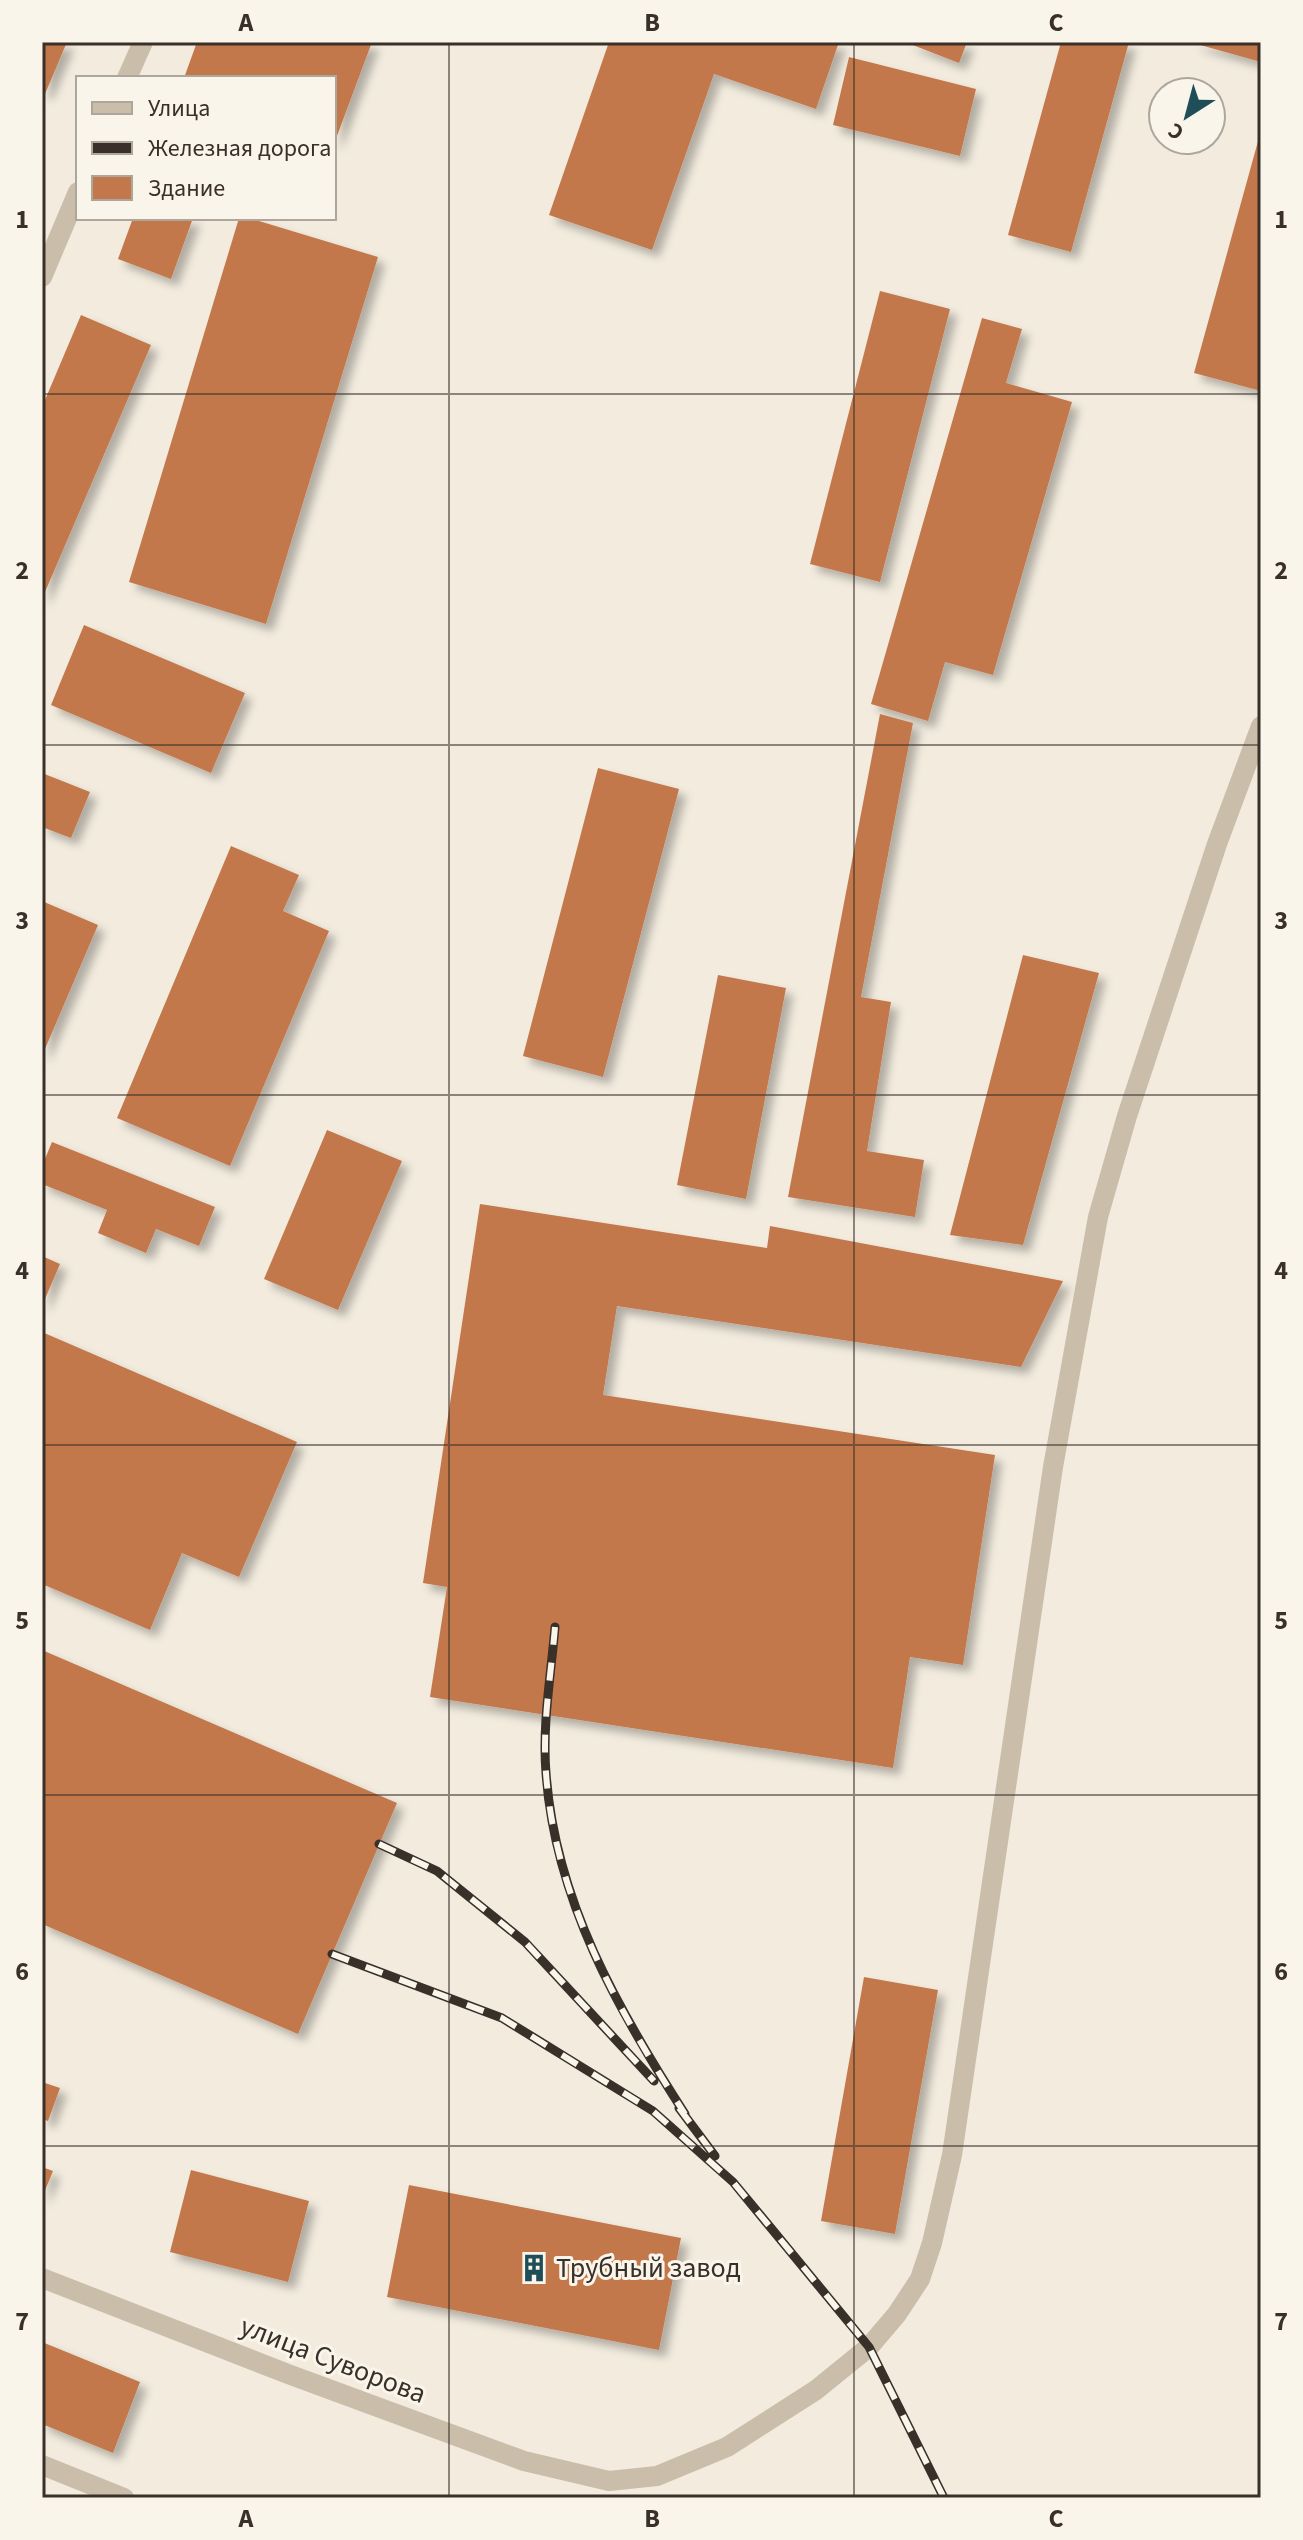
<svg xmlns="http://www.w3.org/2000/svg" width="1303" height="2540" viewBox="0 0 1303 2540" font-family="'Source Sans 3',sans-serif">
  <style>
    .building { fill: #c3784b; filter: url(#shadow) }
    .lines { fill: none; stroke-linecap: round; stroke-linejoin: round }
    .minor { stroke: #cabdaa; stroke-width: 20 }
    .rail-casing { stroke: #383029; stroke-width: 9 }
    .rail { stroke: #faf5ea; stroke-width: 6; stroke-dasharray: 18; stroke-linecap: butt }
    .grid { fill: none; stroke: #383029; stroke-width: 2; stroke-opacity: 0.55 }
    .labels { text-anchor: middle; dominant-baseline: central; stroke-width: 6; stroke-linejoin: round; paint-order: stroke }
    .poi-label { font-size: 28px; fill: #383029; stroke: #faf5ea; text-anchor: start }
    .street-label { font-size: 28px; fill: #383029; stroke: #faf5ea }
    .neatline { fill: none; stroke: #383029; stroke-width: 3 }
    .grid-label { font-size: 26px; text-anchor: middle; font-weight: bold; fill: #383029 }
  </style>
  <defs>
    <filter id="shadow"><feDropShadow dx="7" dy="7" stdDeviation="4" flood-color="#0004"/></filter>
  </defs>
  <rect width="100%" height="100%" fill="#f2ebde"/>
  <!-- building -->
  <path class="building" d="M42 42H67L45 94 42 92Z
    M197 42H372L334 144V78H184Z
    M609 42H839L816 109 714 74 652 250 549 215Z
    M905 42H967L959 63Z
    M1061 42H1129L1071 252 1008 235Z
    M1193 42H1261V62L1193 43Z
    M849 57 976 89 960 156 833 125Z
    M1260 134H1261V391L1194 373Z
    M133 218H193L171 279 118 259Z
    M239 218H249L378 257 266 624 129 582Z
    M880 291 950 309 880 582 810 564Z
    M81 315 151 345 42 599V407Z
    M982 318 1022 329 1006 383 1072 402 993 675 945 662 928 721 871 704Z
    M84 625 245 693 211 773 51 705Z
    M880 714 913 723 861 997 891 1002 867 1151 924 1160 915 1217 788 1197Z
    M598 768 679 789 603 1077 523 1056Z
    M42 773 90 792 71 838 42 827Z
    M231 846 299 875 283 911 329 931 230 1166 117 1118Z
    M42 901 98 925 42 1056Z
    M1023 955 1099 973 1023 1245 950 1235Z
    M718 975 786 988 746 1199 677 1185Z
    M327 1130 402 1161 338 1310 264 1279Z
    M52 1142 215 1207 199 1246 156 1229 146 1253 98 1233 107 1210 42 1184V1166Z
    M480 1204 767 1248 770 1226 1063 1281 1021 1367 617 1306 603 1395 995 1455 963 1665 910 1657 893 1768 430 1697 447 1587 423 1583Z
    M42 1256 60 1264 42 1306Z
    M42 1332 297 1442 239 1577 182 1553 150 1630 42 1584Z
    M42 1650 397 1803 298 2034 42 1924Z
    M864 1977 938 1990 895 2234 821 2221Z
    M42 2082 60 2088 48 2121 42 2119Z
    M42 2167 53 2171 42 2198Z
    M191 2170 309 2201 288 2282 170 2252Z
    M409 2185 681 2238 659 2350 387 2297Z
    M42 2342 140 2382 113 2453 42 2424Z"/>
  <g class="lines">
    <!-- minor -->
    <path class="minor" d="M127 78 143 42
      M42 277 78 192
      M42 2278 288 2374 524 2461 609 2481 657 2476 727 2447 816 2390 869 2347 897 2314 920 2279 932 2243 952 2155 1053 1467 1098 1217 1127 1116 1217 844 1261 726
      M42 2465 124 2498"/>
    <defs>
      <path id="rail" d="M555 1627C551 1675 542 1725 546 1773 555 1900 618 2010 685 2114
        M379 1844 437 1871 525 1942 654 2081
        M332 1954 502 2018 653 2111 733 2182 869 2347 944 2498
        M679 2108 715 2156"/>
    </defs>
    <!-- rail casing -->
    <use href="#rail" class="rail-casing"/>
    <!-- rail -->
    <use href="#rail" class="rail"/>
  </g>
  <!-- grid -->
  <path class="grid" d="M449 42V2498M854 42V2498M42 394H1261M42 745H1261M42 1095H1261M42 1445H1261M42 1795H1261M42 2146H1261"/>
  <!-- icons -->
  <defs>
    <symbol id="building-bare" viewBox="-9 -9 18 18"><path d="M-4-6H4V6H1V3H-1V6H-4ZM-2.5-4.3h1.7v1.8h-1.7ZM.8-4.3h1.7v1.8H.8ZM-2.5-1h1.7V.8h-1.7ZM.8-1h1.7V.8H.8Z" fill="#1f4d58" stroke="#faf5ea" stroke-width="2.5" paint-order="stroke"/></symbol>
  </defs>
  <g fill-rule="evenodd">
    <use href="#building-bare" x="514" y="2248" width="40" height="40"/>
  </g>
  <g class="labels">
    <!-- poi labels -->
    <g class="poi-label">
      <text x="556" y="2268">Трубный завод</text>
    </g>
    <!-- street labels -->
    <g class="street-label">
      <text transform="translate(333 2360) rotate(21)">улица Суворова</text>
    </g>
  </g>
  <!-- border -->
  <rect width="1303" height="2540" fill="none" stroke="#faf5ea" stroke-width="88"/>
  <!-- legend -->
  <rect x="76" y="76" width="260" height="144" fill="#faf5ea" stroke="#aca69d" stroke-width="2"/>
  <rect x="92" y="102" width="40" height="12" fill="#cabdaa" stroke="#aca69d" stroke-width="2"/>
  <text x="148" y="116" font-size="24" fill="#383029">Улица</text>
  <rect x="92" y="142" width="40" height="12" fill="#383029" stroke="#aca69d" stroke-width="2"/>
  <text x="148" y="156" font-size="24" fill="#383029">Железная дорога</text>
  <rect x="92" y="176" width="40" height="24" fill="#c3784b" stroke="#aca69d" stroke-width="2"/>
  <text x="148" y="196" font-size="24" fill="#383029">Здание</text>
  <!-- north arrow -->
  <g transform="translate(1187 116) rotate(216)"><circle r="38" fill="#faf5ea" stroke="#aca69d" stroke-width="2"/>
  <path d="M0-6L14 30L0 20L-14 30Z" fill="#1f4d58"/>
  <text y="-12" font-size="22" font-weight="bold" text-anchor="middle" fill="#383029">С</text>
  </g>
  <rect x="44" y="44" width="1215" height="2452" class="neatline"/>
  <g class="grid-label">
    <text x="246" y="31">A</text>
    <text x="652" y="31">B</text>
    <text x="1056" y="31">C</text>
    <text x="22" y="228">1</text>
    <text x="1281" y="228">1</text>
    <text x="22" y="579">2</text>
    <text x="1281" y="579">2</text>
    <text x="22" y="929">3</text>
    <text x="1281" y="929">3</text>
    <text x="22" y="1279">4</text>
    <text x="1281" y="1279">4</text>
    <text x="22" y="1629">5</text>
    <text x="1281" y="1629">5</text>
    <text x="22" y="1980">6</text>
    <text x="1281" y="1980">6</text>
    <text x="22" y="2330">7</text>
    <text x="1281" y="2330">7</text>
    <text x="246" y="2527">A</text>
    <text x="652" y="2527">B</text>
    <text x="1056" y="2527">C</text>
  </g>
</svg>
